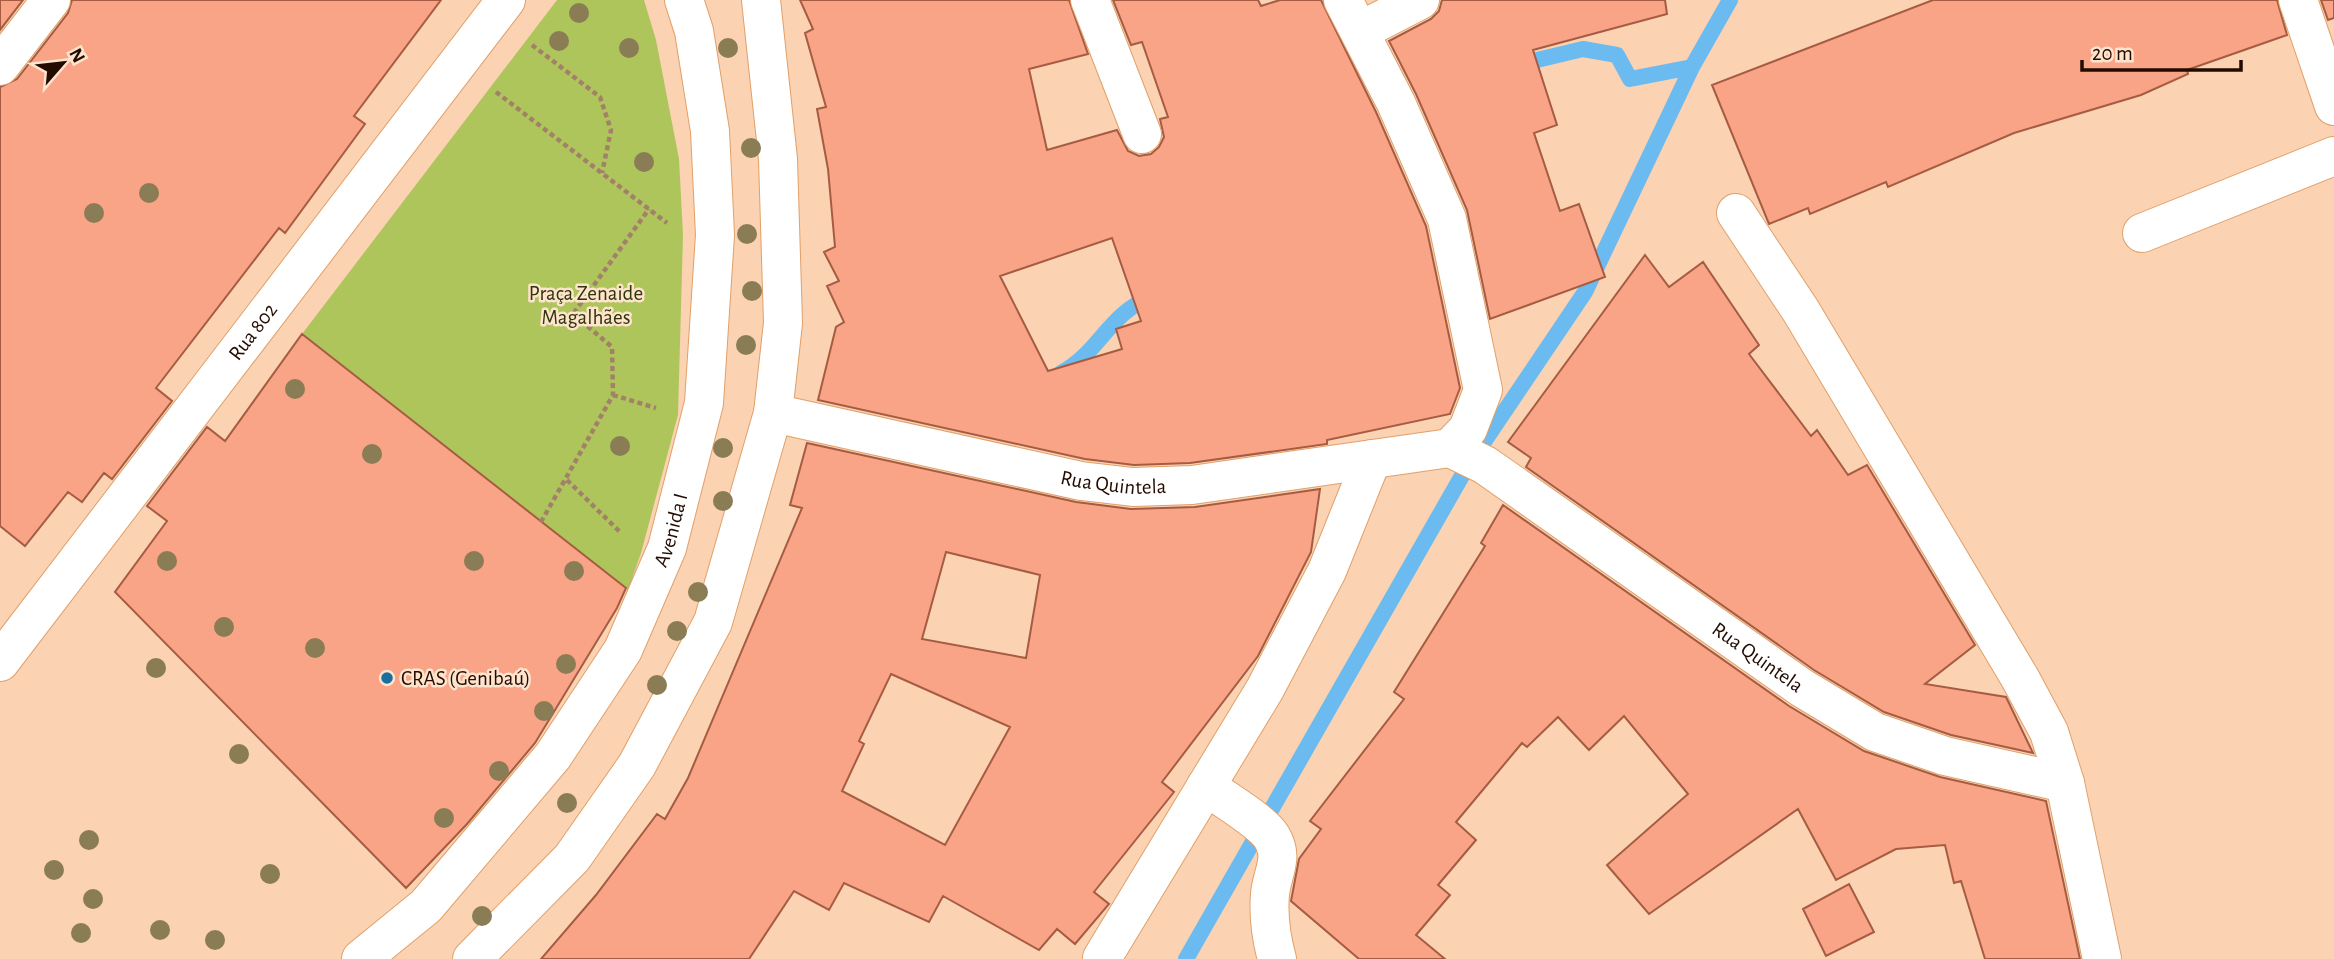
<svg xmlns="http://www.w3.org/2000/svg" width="2334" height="959" viewBox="0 0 2334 959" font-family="'Alegreya Sans',sans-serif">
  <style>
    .green { fill: #aec55c }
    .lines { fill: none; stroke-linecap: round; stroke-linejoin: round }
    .stream { stroke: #6bbbf1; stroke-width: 16 }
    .building { fill: #f9a486; stroke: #a65c42; stroke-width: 2; fill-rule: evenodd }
    .street-casing { stroke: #e1a069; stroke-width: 40 }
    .secondary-casing { stroke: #e1a069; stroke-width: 40 }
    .path { stroke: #a38169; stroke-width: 4.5; stroke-dasharray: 5 3.5; stroke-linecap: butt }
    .street { stroke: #fff; stroke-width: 38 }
    .secondary { stroke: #fff; stroke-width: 38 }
    .tree { fill: #8a7c54 }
    .poi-dot { fill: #1a6f9f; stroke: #fee3cd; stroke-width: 2.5 }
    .labels { text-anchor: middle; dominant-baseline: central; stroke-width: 5; stroke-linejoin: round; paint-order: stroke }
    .park-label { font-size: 21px; fill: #2d3608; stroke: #fee3cd }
    .street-label { font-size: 21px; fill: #230b00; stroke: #fee3cd }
    .poi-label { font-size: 21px; fill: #230b00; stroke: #fee3cd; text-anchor: start }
  </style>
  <rect width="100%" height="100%" fill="#fbd2b2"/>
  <!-- green -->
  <path class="green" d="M557 0H644L656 40 679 159 683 235 678 415 641 553 628 590 302 334Z"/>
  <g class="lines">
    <!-- stream -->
    <path class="stream" d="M1517 68 1537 60 1583 49 1617 55 1630 79 1692 67
      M1061 373C1100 352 1107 315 1152 296
      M1186 959 1467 467 1585 292 1692 67 1730 0"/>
  </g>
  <!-- building -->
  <path class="building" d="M0 0H23L0 30Z
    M72 0H441L354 116 365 124 285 233 279 228 156 388 172 401 112 479 104 473 82 502 68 492 25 546 0 526V87L17 79 68 13Z
    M800 0H1069L1088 54 1029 69 1047 150 1117 130 1128 151 1139 156 1151 154 1159 147 1164 137 1160 119 1168 117 1142 42 1131 45 1113 0H1258L1261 6 1280 0H1321L1376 112 1426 226 1460 388 1450 414 1327 440V444L1190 463 1134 465 1085 459 818 400 836 327 844 322 827 286 839 281 824 252 835 247 828 169 817 109 826 107 805 33 813 29ZM1112 238 1141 321 1116 329 1122 349 1048 371 1000 276Z
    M1442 0H1665L1667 14 1533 50 1557 125 1534 133 1560 211 1579 204 1605 277 1490 319 1467 210 1416 94 1389 41 1431 19 1439 11Z
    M1933 0H2277L2287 35 2187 70 2188 74 2141 95 2014 133 1888 187 1886 182 1810 214 1808 208 1769 224 1712 85Z
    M2321 0H2334V18L2328 20Z
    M1645 255 1669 287 1703 262 1759 345 1749 354 1811 436 1817 430 1848 475 1867 465 1975 645 1925 684 2006 697 2033 753 1951 735 1884 712 1814 670 1526 467 1531 458 1508 442Z
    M302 334 626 588 617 608 535 743 467 824 406 888 115 592 167 521 147 506 207 427 225 441Z
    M807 443 1076 502 1131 509 1195 507 1320 489 1311 552 1258 656 1162 782 1174 792 1094 892 1109 904 1075 944 1057 929 1039 950 943 896 929 922 844 883 829 910 794 891 749 959H541L596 895 657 814 665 819 688 778 802 508 790 505ZM946 552 1040 575 1026 658 922 639ZM891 674 1010 727 945 845 842 791 864 744 859 741Z
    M1503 505 1789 706 1864 751 1940 777 2046 801 2080 959H1985L1961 881 1954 883 1945 845 1896 849 1836 880 1798 809 1649 914 1607 865 1688 794 1624 716 1589 750 1558 717 1527 747 1522 743 1456 822 1476 840 1438 885 1450 895 1416 935 1445 959H1359L1291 901 1299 859 1321 829 1310 821 1404 699 1394 692 1485 546 1481 543Z
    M1849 884 1874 932 1826 956 1803 909Z"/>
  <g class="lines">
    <defs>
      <g id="street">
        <path d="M1090 0 1142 134"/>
        <path d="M1343 0 1396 103 1447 219 1483 390 1468 429 1450 448"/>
        <path d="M2298 0 2334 106"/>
        <path d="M1360 31 1420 0"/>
        <path d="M0 66 51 0"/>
        <path d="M1736 213 1801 311 2020 678 2049 732 2065 783 2102 959"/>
        <path d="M2142 233 2334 156"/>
        <path id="s1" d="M773 413 1081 481 1133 487 1192 485 1450 448 1485 465 1802 688 1875 732 1945 756 2065 783"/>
        <path id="s2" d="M0 662 506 0"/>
        <path d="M1206 786C1223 799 1260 820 1271 836 1285 858 1272 872 1270 894 1268 917 1271 937 1277 959"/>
        <path d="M1102 958 1265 689 1327 571 1372 459"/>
      </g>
      <g id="secondary">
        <path id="s3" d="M361 959 426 906 553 756 623 650 667 548 704 403 715 235 710 131 694 31 684 0"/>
        <path d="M472 959 572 858 637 765 713 622 773 413 783 323 778 159 761 0"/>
      </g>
    </defs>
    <!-- street casing -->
    <use href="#street" class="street-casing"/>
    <!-- secondary casing -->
    <use href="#secondary" class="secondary-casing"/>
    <!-- path -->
    <path class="path" d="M532 45 600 97 611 130 602 173
      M496 92 667 223
      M613 395 656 408
      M567 480 621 533
      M541 522 613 395 612 347 573 314 649 209"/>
    <!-- street -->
    <use href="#street" class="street"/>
    <!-- secondary -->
    <use href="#secondary" class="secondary"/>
  </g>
  <!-- trees -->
  <g class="tree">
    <circle cx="579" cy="13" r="10"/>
    <circle cx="559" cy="41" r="10"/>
    <circle cx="629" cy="48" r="10"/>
    <circle cx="728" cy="48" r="10"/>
    <circle cx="751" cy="148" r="10"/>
    <circle cx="644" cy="162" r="10"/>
    <circle cx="149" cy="193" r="10"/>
    <circle cx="94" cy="213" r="10"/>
    <circle cx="747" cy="234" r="10"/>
    <circle cx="752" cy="291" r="10"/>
    <circle cx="746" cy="345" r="10"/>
    <circle cx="295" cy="389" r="10"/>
    <circle cx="620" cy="446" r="10"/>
    <circle cx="723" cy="448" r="10"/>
    <circle cx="372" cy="454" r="10"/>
    <circle cx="723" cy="501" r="10"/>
    <circle cx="167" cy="561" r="10"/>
    <circle cx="474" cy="561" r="10"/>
    <circle cx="574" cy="571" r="10"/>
    <circle cx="698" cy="592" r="10"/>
    <circle cx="224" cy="627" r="10"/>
    <circle cx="677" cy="631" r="10"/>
    <circle cx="315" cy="648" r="10"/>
    <circle cx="566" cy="664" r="10"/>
    <circle cx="156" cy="668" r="10"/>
    <circle cx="657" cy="685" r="10"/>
    <circle cx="544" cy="711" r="10"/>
    <circle cx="239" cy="754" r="10"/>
    <circle cx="499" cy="771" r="10"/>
    <circle cx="567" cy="803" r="10"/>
    <circle cx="444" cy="818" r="10"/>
    <circle cx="89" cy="840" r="10"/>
    <circle cx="54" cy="870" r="10"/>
    <circle cx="270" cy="874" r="10"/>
    <circle cx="93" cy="899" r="10"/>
    <circle cx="482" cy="916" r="10"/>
    <circle cx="160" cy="930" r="10"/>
    <circle cx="81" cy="933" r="10"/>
    <circle cx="215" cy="940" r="10"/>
  </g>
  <!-- markers -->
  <circle class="poi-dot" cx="387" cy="678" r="7"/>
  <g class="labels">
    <!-- park labels -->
    <g class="park-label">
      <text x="586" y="293">Praça Zenaide<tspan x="586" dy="24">Magalhães</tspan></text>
    </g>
    <!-- street labels -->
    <g class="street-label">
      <text stroke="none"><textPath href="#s2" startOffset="416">Rua 802</textPath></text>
      <text stroke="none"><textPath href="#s1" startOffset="348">Rua Quintela</textPath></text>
      <text stroke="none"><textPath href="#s3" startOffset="537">Avenida I</textPath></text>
      <text stroke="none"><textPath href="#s1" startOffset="1060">Rua Quintela</textPath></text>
    </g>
    <!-- poi labels -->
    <g class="poi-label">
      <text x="401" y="678">CRAS (Genibaú)</text>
    </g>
  </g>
  <!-- north arrow -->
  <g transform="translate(63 63) rotate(62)" stroke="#fee3cd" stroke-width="5" paint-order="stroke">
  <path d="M0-5L12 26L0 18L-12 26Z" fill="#230b00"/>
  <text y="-10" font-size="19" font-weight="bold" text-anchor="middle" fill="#230b00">N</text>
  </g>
  <!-- scale -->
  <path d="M2082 60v10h159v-10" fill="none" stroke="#230b00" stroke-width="3.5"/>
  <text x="2092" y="60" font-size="21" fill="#230b00" stroke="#fee3cd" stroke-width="5" paint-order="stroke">20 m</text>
</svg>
